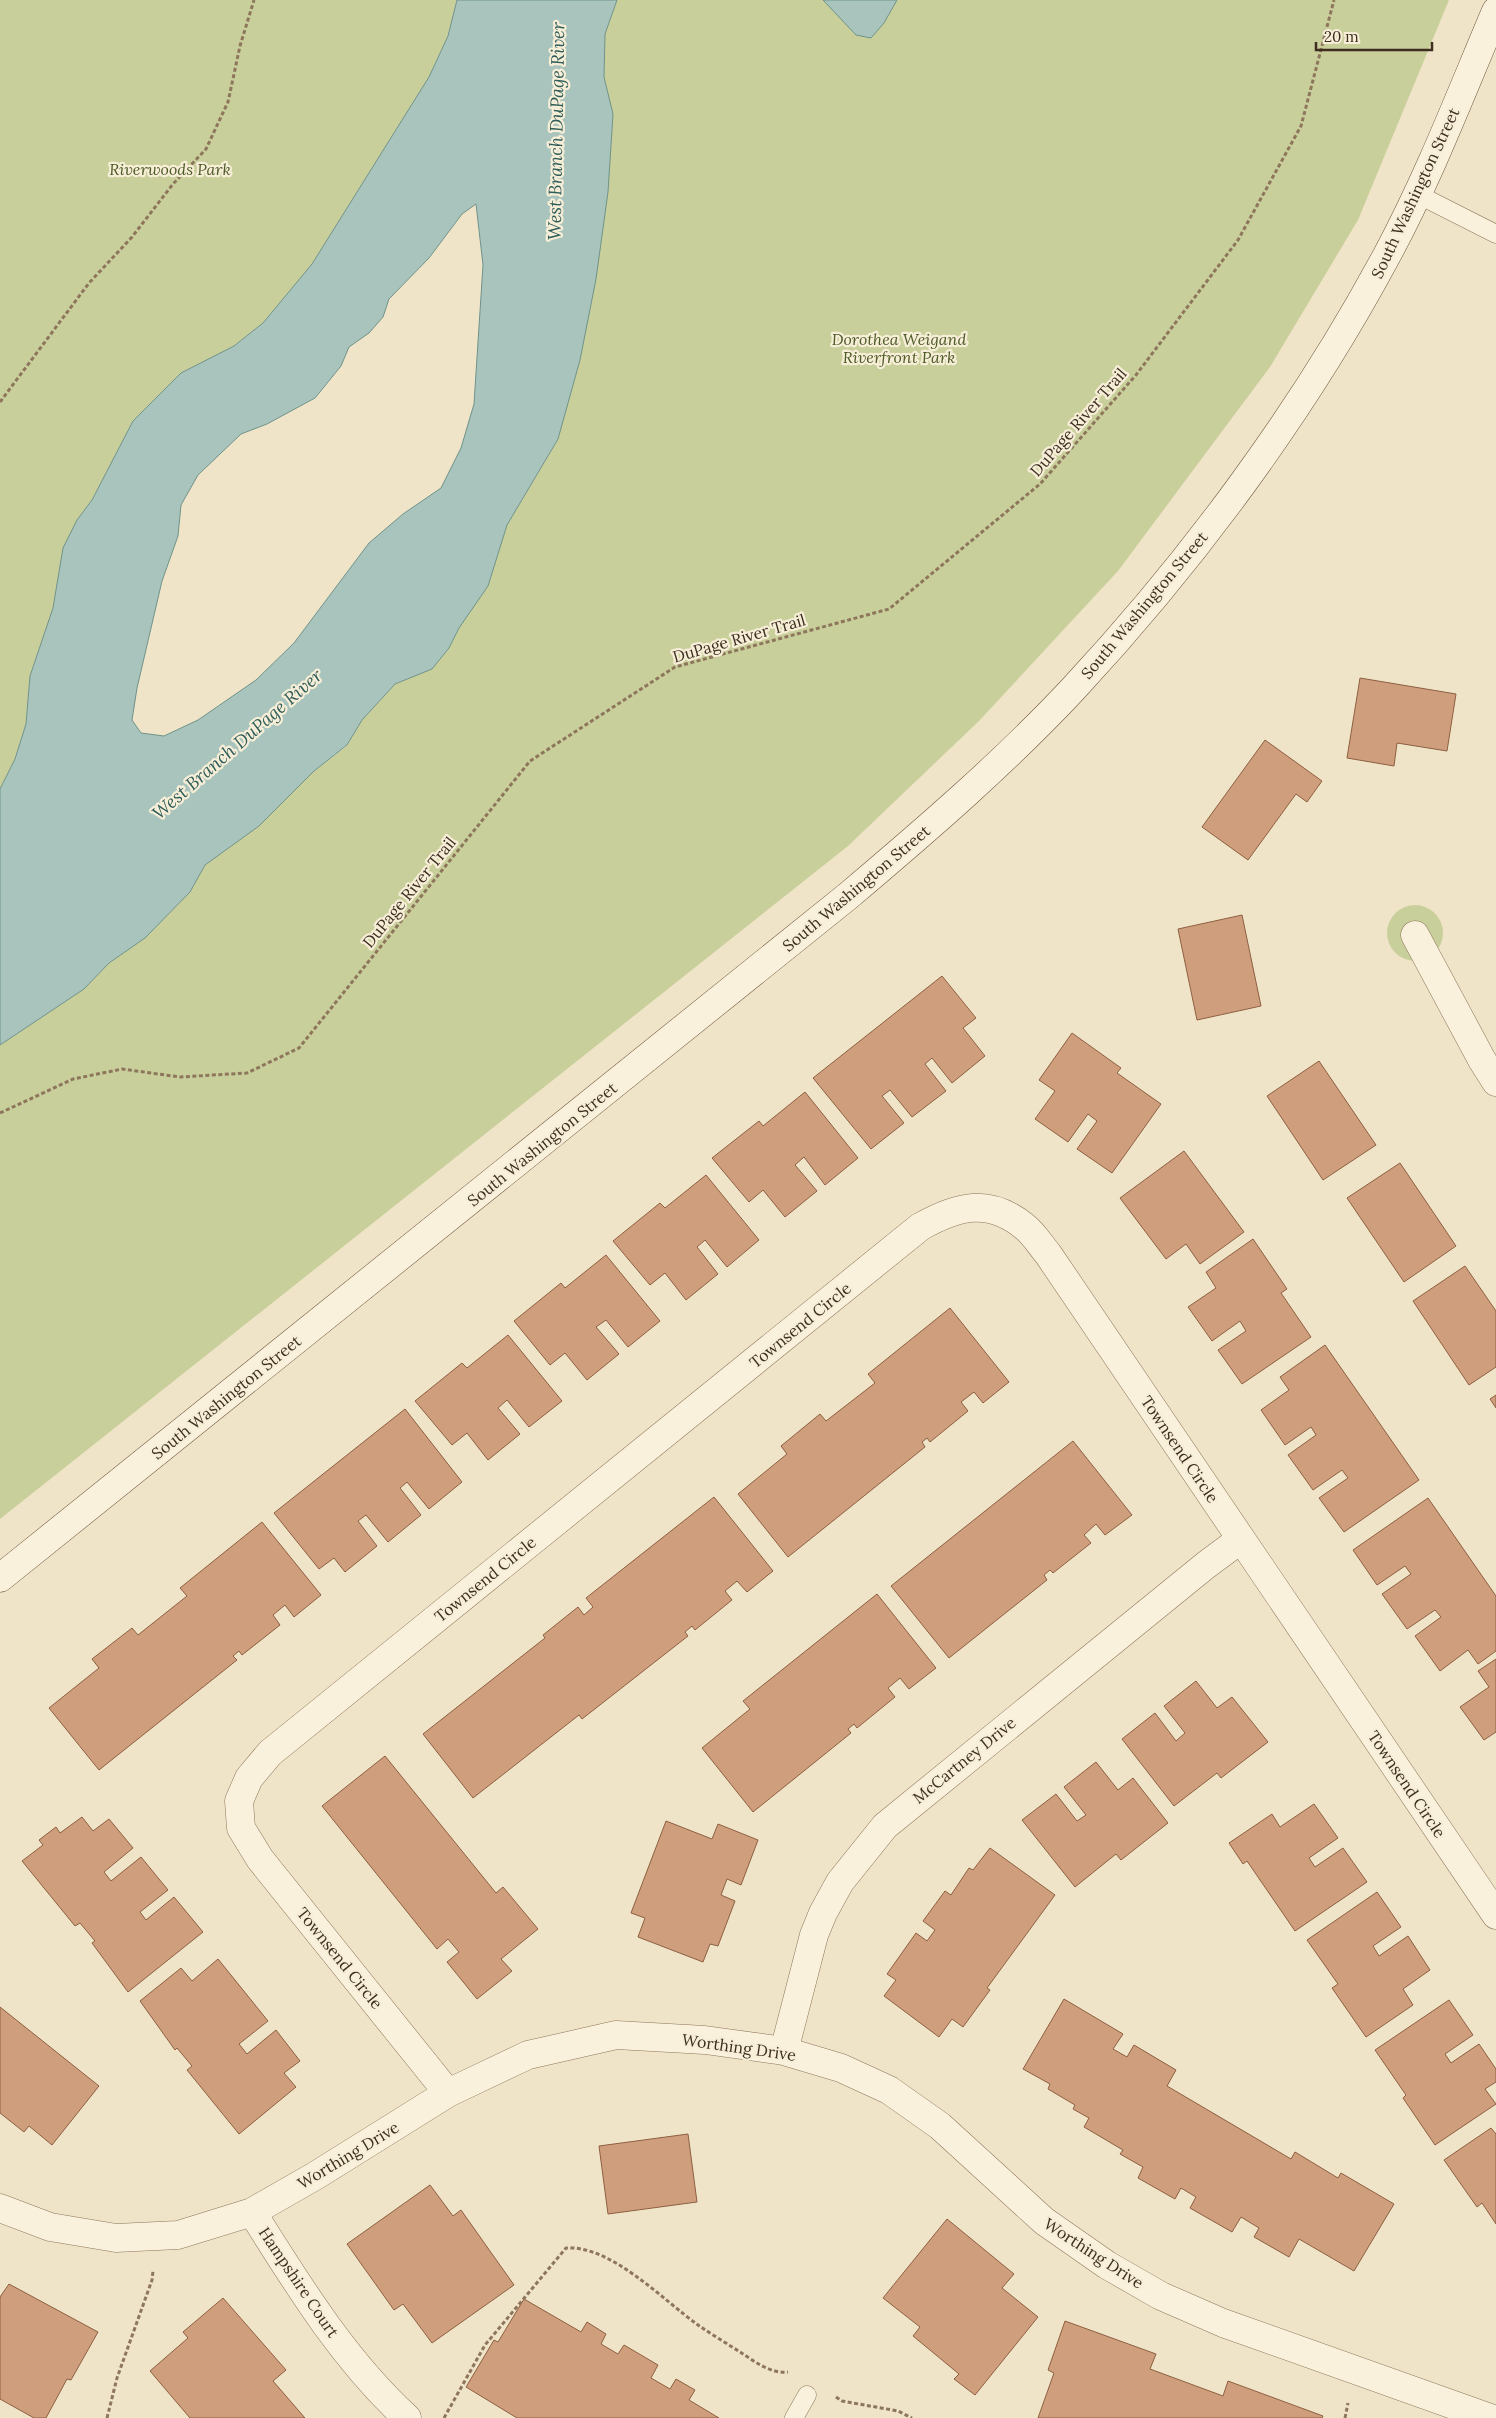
<svg xmlns="http://www.w3.org/2000/svg" width="1496" height="2418" viewBox="0 0 1496 2418" font-family="Lora,serif">
  <style>
    .green { fill: #c9cf9b }
    .water { fill: #a9c4bc; stroke: #6f938a; fill-rule: evenodd }
    .building { fill: #cf9f7d; stroke: #8d5f41 }
    .lines { fill: none; stroke-linecap: round; stroke-linejoin: round }
    .service-casing { stroke: #8d765c; stroke-width: 19 }
    .minor-casing { stroke: #8d765c; stroke-width: 29 }
    .secondary-casing { stroke: #6f573f; stroke-width: 29 }
    .path { stroke: #8d765c; stroke-width: 3; stroke-dasharray: 4 2.5; stroke-linecap: butt }
    .service { stroke: #faf1dc; stroke-width: 18 }
    .minor { stroke: #faf1dc; stroke-width: 28 }
    .secondary { stroke: #faf1dc; stroke-width: 28 }
    .labels { text-anchor: middle; dominant-baseline: central; stroke-width: 4.5; stroke-linejoin: round; paint-order: stroke }
    .park-label { font-size: 16px; font-style: italic; fill: #4d5a26; stroke: #f7eed8 }
    .street-label { font-size: 16px; fill: #3d2e20; stroke: #f7eed8 }
    .water-label { font-size: 18px; font-style: italic; fill: #2f5d5a; stroke: #f7eed8 }
  </style>
  <rect width="100%" height="100%" fill="#f0e4c8"/>
  <!-- green -->
  <path class="green" d="M0 0H457L448 36 429 77 312 264 263 323 234 346 181 373 133 421 92 500 77 520 58 581 53 608 30 676 26 724 15 759 0 789Z
    M617 0H1449L1358 220 1270 367 1118 571 979 721 848 846 0 1519V1045L84 989 109 963 145 938 190 892 205 865 259 826 314 771 347 746 362 720 395 684 432 669 449 648 507 525 558 439 613 114 604 77 605 34Z
    M1387 933a28 28 0 1 1 56 0a28 28 0 1 1-56 0Z"/>
  <!-- water -->
  <path class="water" d="M457 0H617L605 34 604 77 613 114 608 192 596 279 580 360 558 439 507 525 488 586 459 628 449 648 432 669 395 684 362 720 347 745 314 771 259 826 205 865 190 892 145 938 109 963 84 989 0 1045V789L15 759 26 724 30 676 53 608 63 548 77 520 92 500 133 421 181 373 234 346 263 323 312 264 429 77 448 36ZM476 204 483 265 474 404 461 448 441 488 403 514 369 543 294 643 256 680 198 720 164 736 141 733 132 720 137 688 162 581 178 536 181 505 198 475 241 434 267 424 315 398 341 366 349 347 369 333 383 317 389 299 429 258 462 214Z
    M823 0H897L884 23 871 38 856 35Z"/>
  <!-- building -->
  <path class="building" d="M1360 678 1456 694 1447 751 1397 743 1394 766 1347 758Z
    M1265 740 1322 781 1307 802 1296 794 1248 860 1202 827Z
    M1242 915 1261 1006 1197 1020 1178 929Z
    M942 976 976 1018 963 1028 985 1056 952 1083 932 1058 925 1064 946 1091 912 1117 890 1090 882 1096 904 1123 871 1149 813 1078Z
    M1072 1033 1121 1068 1117 1073 1161 1104 1112 1173 1077 1149 1097 1121 1088 1114 1068 1142 1035 1119 1055 1091 1039 1080Z
    M1319 1061 1376 1145 1323 1180 1267 1096Z
    M805 1092 858 1158 825 1185 804 1157 795 1165 817 1191 785 1217 763 1190 749 1202 712 1158 759 1121 763 1126Z
    M1184 1151 1244 1232 1200 1264 1186 1244 1166 1259 1120 1198Z
    M1400 1163 1456 1246 1404 1282 1347 1198Z
    M706 1175 759 1240 727 1267 705 1240 697 1247 718 1274 686 1300 665 1273 650 1285 613 1241 660 1203 665 1208Z
    M1253 1239 1287 1289 1281 1293 1311 1337 1242 1384 1218 1350 1246 1331 1240 1321 1212 1341 1188 1307 1216 1288 1206 1272Z
    M606 1255 660 1321 628 1347 606 1320 596 1327 619 1354 587 1380 565 1353 550 1365 514 1321 561 1283 565 1288Z
    M1465 1266 1496 1311V1367L1469 1385 1413 1301Z
    M950 1308 1009 1382 983 1403 974 1392 961 1402 968 1411 930 1442 927 1438 922 1442 925 1447 788 1557 738 1494 787 1454 781 1446 820 1414 826 1421 875 1383 868 1374Z
    M508 1335 562 1401 529 1427 507 1400 498 1408 520 1434 488 1460 467 1433 452 1445 415 1401 462 1363 467 1368Z
    M1325 1345 1419 1480 1344 1532 1319 1498 1348 1478 1342 1470 1313 1490 1288 1455 1316 1435 1311 1427 1285 1445 1261 1410 1289 1390 1280 1377Z
    M1496 1395V1408L1490 1399Z
    M405 1409 462 1482 429 1509 407 1482 400 1488 421 1515 388 1542 366 1515 358 1521 377 1546 345 1572 334 1558 319 1569 274 1513Z
    M1073 1441 1132 1515 1105 1535 1096 1524 1084 1535 1091 1543 1053 1573 1050 1570 1044 1575 1047 1580 949 1658 891 1586Z
    M714 1497 773 1571 747 1592 737 1581 725 1591 732 1600 695 1630 692 1626 685 1632 688 1636 582 1719 579 1715 473 1798 423 1734 545 1638 543 1635 578 1607 584 1615 593 1607 586 1598Z
    M1428 1498 1496 1596V1651L1478 1664 1468 1650 1440 1671 1415 1636 1441 1617 1435 1610 1407 1629 1382 1594 1411 1574 1405 1566 1377 1585 1353 1550Z
    M262 1522 321 1595 294 1617 285 1605 273 1615 280 1625 242 1655 239 1651 233 1656 237 1660 99 1770 49 1708 99 1668 92 1659 132 1628 138 1635 187 1596 180 1588Z
    M877 1594 936 1668 909 1689 900 1678 888 1688 895 1697 857 1728 854 1724 848 1729 851 1733 753 1812 702 1748 750 1709 743 1701Z
    M1496 1659V1732L1484 1740 1460 1707 1489 1687 1478 1671Z
    M1196 1681 1217 1708 1232 1697 1268 1742 1221 1778 1217 1773 1174 1806 1122 1739 1155 1713 1176 1741 1185 1733 1164 1706Z
    M385 1756 496 1893 503 1887 538 1929 501 1959 512 1971 477 1999 447 1962 459 1952 448 1939 437 1949 322 1806Z
    M1096 1762 1118 1790 1133 1778 1168 1823 1121 1860 1116 1854 1075 1887 1022 1820 1056 1794 1077 1821 1086 1815 1064 1787Z
    M1314 1804 1338 1838 1309 1858 1315 1867 1343 1848 1367 1882 1295 1931 1247 1861 1243 1864 1229 1843 1272 1814 1280 1827Z
    M82 1817 93 1831 109 1819 133 1848 104 1872 111 1881 141 1857 168 1890 140 1912 146 1920 174 1897 203 1932 128 1992 92 1943 95 1941 80 1923 75 1926 22 1861 43 1845 39 1840 56 1827 60 1833Z
    M666 1821 712 1839 718 1824 758 1840 741 1885 727 1879 721 1895 735 1901 718 1946 710 1944 703 1962 638 1937 645 1918 631 1913Z
    M990 1848 1055 1895 987 1988 990 1990 963 2027 952 2019 939 2037 884 1996 896 1980 887 1974 916 1933 927 1941 935 1930 923 1921 945 1891 951 1895 969 1868 973 1870Z
    M1377 1892 1401 1927 1373 1946 1379 1956 1408 1936 1430 1970 1403 1989 1413 2005 1366 2037 1332 1988 1338 1984 1307 1940Z
    M218 1959 268 2021 239 2044 247 2054 276 2030 300 2061 284 2073 296 2087 239 2134 187 2070 192 2066 177 2048 175 2050 140 2001 181 1968 192 1981Z
    M1064 1999 1123 2034 1113 2049 1127 2057 1134 2045 1176 2070 1167 2086 1291 2159 1295 2152 1338 2178 1341 2173 1394 2204 1354 2271 1299 2239 1289 2257 1254 2237 1259 2228 1241 2217 1232 2232 1190 2208 1196 2197 1181 2188 1175 2199 1138 2178 1143 2167 1120 2154 1123 2150 1084 2127 1089 2118 1073 2109 1075 2105 1048 2089 1050 2084 1023 2069Z
    M1449 2000 1473 2035 1445 2054 1451 2063 1479 2044 1496 2069V2082L1485 2089 1496 2104 1435 2145 1403 2098 1406 2095 1375 2050Z
    M0 2007 99 2086 52 2145 29 2126 24 2132 0 2113Z
    M1491 2128 1496 2134V2224L1482 2203 1477 2207 1444 2160Z
    M688 2134 697 2202 608 2214 599 2146Z
    M430 2185 453 2216 461 2210 514 2285 432 2343 403 2304 394 2310 347 2244Z
    M947 2219 1014 2274 1002 2288 1038 2317 975 2395 954 2379 959 2374 913 2336 920 2327 883 2298Z
    M9 2284 98 2332 71 2380 67 2379 46 2418H34L0 2399V2297Z
    M223 2298 286 2370 273 2381 305 2418H190L150 2371 188 2338 183 2332Z
    M524 2299 581 2332 587 2322 606 2334 601 2344 618 2354 624 2345 658 2365 651 2378 670 2389 676 2379 695 2390 689 2400 719 2418H517L466 2387 494 2340 498 2342Z
    M1065 2321 1156 2354 1150 2369 1223 2396 1228 2381 1323 2416 1322 2418H1038L1054 2373 1048 2370Z"/>
  <g class="lines">
    <defs>
      <path id="service" d="M1417 194 1496 234
        M794 2418 807 2395"/>
      <path id="minor" d="M1415 935 1482 1060 1496 1082
        M784 2051 814 1935 823 1913 840 1882 885 1826 1206 1565 1241 1539
        M448 2093 260 1859 241 1828 239 1801 249 1778 270 1753 920 1227C957 1206 989 1197 1025 1227 1034 1234 1041 1246 1048 1254L1496 1915
        M0 2208 50 2227 116 2238 178 2235 252 2212 315 2176 448 2093 528 2055 616 2035 705 2040 784 2051 841 2068 889 2090 940 2126 1044 2221 1107 2265 1161 2296 1223 2323 1490 2418
        M252 2212C298 2285 343 2359 407 2418"/>
      <path id="secondary" d="M0 1578 848 896C926 830 1004 763 1074 688 1193 560 1304 410 1387 255 1429 177 1461 93 1496 11"/>
    </defs>
    <!-- service casing -->
    <use href="#service" class="service-casing"/>
    <!-- minor casing -->
    <use href="#minor" class="minor-casing"/>
    <!-- secondary casing -->
    <use href="#secondary" class="secondary-casing"/>
    <!-- path -->
    <path class="path" d="M0 402 89 283 132 237 173 184 206 149 228 102 240 46 254 0
      M0 1113 73 1079 122 1069 180 1077 247 1073 299 1048 530 761 675 667 889 609 1040 484 1136 375 1238 240 1301 126 1334 0
      M836 2397 842 2401 898 2411 912 2418
      M107 2418 117 2378 152 2280 153 2271
      M444 2418 485 2345 566 2248C611 2245 663 2300 698 2325 711 2334 726 2343 740 2352 754 2361 770 2374 788 2372
      M1345 2418 1348 2403"/>
    <!-- service -->
    <use href="#service" class="service"/>
    <!-- minor -->
    <use href="#minor" class="minor"/>
    <!-- secondary -->
    <use href="#secondary" class="secondary"/>
  </g>
  <g class="labels">
    <!-- park labels -->
    <g class="park-label">
      <text x="170" y="169">Riverwoods Park</text>
      <text x="899" y="339">Dorothea Weigand<tspan x="899" dy="18">Riverfront Park</tspan></text>
    </g>
    <!-- street labels -->
    <g class="street-label">
      <text transform="translate(1415 193) rotate(-65)">South Washington Street</text>
      <text transform="translate(1078 422) rotate(-49)">DuPage River Trail</text>
      <text transform="translate(1144 605) rotate(-50)">South Washington Street</text>
      <text transform="translate(739 638) rotate(-16)">DuPage River Trail</text>
      <text transform="translate(856 888) rotate(-40)">South Washington Street</text>
      <text transform="translate(409 892) rotate(-51)">DuPage River Trail</text>
      <text transform="translate(542 1144) rotate(-39)">South Washington Street</text>
      <text transform="translate(800 1325) rotate(-39)">Townsend Circle</text>
      <text transform="translate(226 1397) rotate(-39)">South Washington Street</text>
      <text transform="translate(1180 1449) rotate(56)">Townsend Circle</text>
      <text transform="translate(485 1579) rotate(-39)">Townsend Circle</text>
      <text transform="translate(964 1760) rotate(-39)">McCartney Drive</text>
      <text transform="translate(1407 1784) rotate(56)">Townsend Circle</text>
      <text transform="translate(340 1958) rotate(51)">Townsend Circle</text>
      <text transform="translate(739 2047) rotate(8)">Worthing Drive</text>
      <text transform="translate(348 2155) rotate(-31)">Worthing Drive</text>
      <text transform="translate(1094 2253) rotate(33)">Worthing Drive</text>
      <text transform="translate(299 2282) rotate(56)">Hampshire Court</text>
    </g>
    <!-- water labels -->
    <g class="water-label">
      <text transform="translate(556 131) rotate(-89)">West Branch DuPage River</text>
      <text transform="translate(237 744) rotate(-41)">West Branch DuPage River</text>
    </g>
  </g>
  <!-- scale -->
  <path d="M1316 42v8h116v-8" fill="none" stroke="#3d2e20" stroke-width="2.5"/>
  <text x="1324" y="42" font-size="15" fill="#3d2e20" stroke="#f7eed8" stroke-width="4" paint-order="stroke">20 m</text>
</svg>
